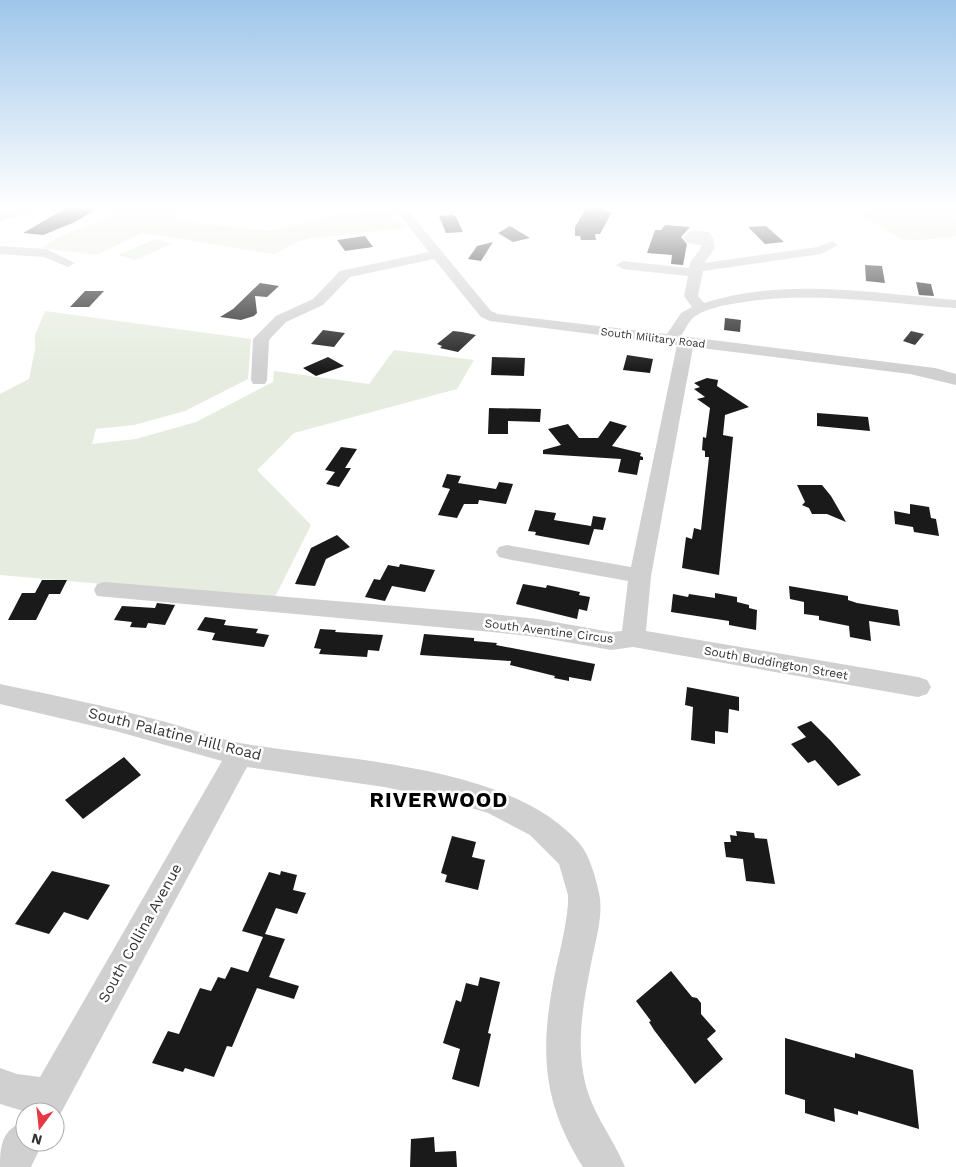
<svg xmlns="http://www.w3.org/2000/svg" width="956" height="1167" viewBox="0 0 956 1167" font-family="'Work Sans',sans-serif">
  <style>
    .green { fill: #e6ecdf }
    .building { fill: #1a1a1a }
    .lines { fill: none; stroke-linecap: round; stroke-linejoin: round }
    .minor { fill: #d0d0d0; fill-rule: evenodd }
    .labels { text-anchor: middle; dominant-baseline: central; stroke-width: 5; stroke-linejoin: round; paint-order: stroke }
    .far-street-label { font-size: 11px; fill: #333; stroke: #fff }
    .street-label { font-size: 12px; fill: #333; stroke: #fff }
    .near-street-label { font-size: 15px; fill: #333; stroke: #fff }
    .near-district-label { font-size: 21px; font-weight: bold; letter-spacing: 1px; fill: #000; stroke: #fff }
  </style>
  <rect width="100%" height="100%" fill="#fff"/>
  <!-- green -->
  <path class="green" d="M109 207 180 208 171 215 188 222 273 231 332 214 390 209 405 228 312 238 297 242 275 254 142 233 97 255 41 248 57 238 104 218 110 213Z
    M877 207H956V236C940 237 921 242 905 240 899 239 866 218 859 214Z
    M156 239 172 244 135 260 118 255Z
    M45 311 251 339 248 379 185 411 134 425 96 429 92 444 136 439 196 422 273 382 274 371 369 384 394 350 474 360 457 389 294 433 257 470 311 525 274 599 0 575V394L29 379 35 349V335Z"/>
  <!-- building -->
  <path class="building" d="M68 207H100L75 222 43 235 23 233Z
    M587 207H607L605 211 612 212 600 234H595L596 240H581L580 236H575V227Z
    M453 215 456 217 463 232 446 233 439 216Z
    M665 225 690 227 681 237 687 244 683 265 671 264 672 255 647 253 655 230H661Z
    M510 226 530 238 513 242 498 233Z
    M766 226 784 242 765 244 748 227Z
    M365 236 373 247 345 251 337 240Z
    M493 242 481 261 468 259 477 246Z
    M865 265 882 266 885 283 866 281Z
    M916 282 931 284 934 296 919 295Z
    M260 283 279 286 267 297 255 296 257 313 254 316 241 320 220 317 233 309Z
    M85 291H104L89 307H70Z
    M725 318 741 320 740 332 724 330Z
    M323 330 345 333 334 347 311 344Z
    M453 331 462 332 476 335 458 352 440 348 442 346 437 344Z
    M911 331 924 334 915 345 903 341Z
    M627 355 653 359 650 373 623 370Z
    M328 357 344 366 316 376 303 368Z
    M492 357 525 358 524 376 491 375Z
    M707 378 718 380 717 386 749 407 725 415 723 435 733 437 719 575 682 568 686 537 692 539 694 528 701 530 709 457H705V451L702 450 703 437 706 438 710 408 697 399 705 397 694 389 700 387 694 383Z
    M489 408 541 409 540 422 508 421V434H488Z
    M817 413 868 417 870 431 817 426Z
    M610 421 627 426 612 446 641 453 640 456 643 457V460H640L637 475 618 472 621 459 543 454V450L561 445 548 429 568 424 579 438H598Z
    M341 447 357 449 345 468H351L339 487 326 484 335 472 325 470Z
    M447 474 461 476 458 483 496 489 499 482 513 484 506 504 479 500 478 504H464L457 518 438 515 450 489 442 487Z
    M797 485H822L831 496 846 522 827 514H812L809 508 802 505 805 502Z
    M910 504 929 507 931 518 936 519 939 536 914 532 913 527 895 524 894 511 910 514Z
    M535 510 556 513 554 520 591 526 593 516 606 518 603 530 594 529 589 545 535 535 536 532 528 531Z
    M337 535 350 547 326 559 315 586 295 584 311 548Z
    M400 564 435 570 425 592 392 586 385 601 365 597 374 579 380 580 388 565 399 567Z
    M42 580H67L60 594H49L36 620H8L22 593H35Z
    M523 584 546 588 547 585 580 592 579 595 590 597 587 611 579 609 577 619 516 604Z
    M789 586 848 596V600L857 603 898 610 900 626 869 621 871 641 850 637 849 626 819 620V616L804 614V602L790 599Z
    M715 593 737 597V602L749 605V608L757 610 756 630 729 625V621L671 612 673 594 688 597 689 594 715 598Z
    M157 603 175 605 165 625 148 623 146 628 130 627 132 622 114 620 122 606 155 608Z
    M205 617 226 620 224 625 258 629 256 633 269 635 264 647 212 640 215 633 197 630Z
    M320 629 336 630 335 632 383 635 379 651 368 650 367 657 319 654 321 649 314 648Z
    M424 634 474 638V641L497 643 496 645 595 664 591 681 569 677V681L554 678 555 676 510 665 511 661 420 655Z
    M687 687 739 697V711L729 709 728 733 715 731V744L691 740 693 707 685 705Z
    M811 721 831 741 861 775 838 786 815 760 808 763 791 744 806 737 797 727Z
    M124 757 141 775 83 819 65 800Z
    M736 831 754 833 755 838 767 839 775 884 746 881 743 859 726 857 724 842H731L730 835 737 836Z
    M452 836 476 842 472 857 485 860 478 890 445 882 447 875 441 873Z
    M52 871 110 885 88 920 64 912 49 934 15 924Z
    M281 871 297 875 293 890 306 893 297 914 276 908 265 934 285 939 269 977 299 986 294 999 257 988 232 1047 227 1046 214 1077 185 1068 183 1072 152 1063 168 1031 179 1034 200 988 211 991 218 977 225 979 231 967 248 972 263 937 242 931 269 872 280 875Z
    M671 971 692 997 697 998 701 1003V1014L716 1031 707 1039 723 1059 695 1084 654 1030 649 1022 651 1021 636 1001Z
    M480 977 500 982 488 1033 491 1034 479 1087 452 1079 460 1049 443 1043 456 1000 461 1002 466 983 478 986Z
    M785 1038 855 1058V1053L913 1070 919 1129 858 1111V1115L834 1108 835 1122 805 1113V1100L785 1094Z
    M434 1137 435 1152 456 1151 457 1167H410L411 1139Z"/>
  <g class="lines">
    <!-- minor -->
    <path class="minor" d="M21 207H38L36 210 0 221V213Z
      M393 207H405L491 311 498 314 667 334 681 313 692 307 684 296 688 276 623 269 616 265 623 261 689 268 691 261 701 248V245L688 243 683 237 693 230 709 232 714 239 713 242 715 248 704 263 818 247 832 241 838 245 821 254 703 271 698 296 704 303C786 277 872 293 956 300V308C883 303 810 290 738 303 725 305 708 308 697 315 689 319 686 329 681 336L935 368 956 374V385L910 374 693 347 651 576 646 631 918 677 927 680 931 687 927 694 918 697 633 647 611 650 538 637 492 632 97 596 94 590 97 584 105 582 492 614 538 619 611 632 622 631 628 581 507 559 499 557 496 552 499 547 507 545 631 567 677 345 490 321 481 317 434 259 350 277 323 305 286 322 269 340 267 380 265 384H253L251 380 253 339 276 316 313 299 340 271 429 252Z
      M0 246 46 249 75 263 68 267 44 257 0 254Z
      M0 684C53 695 106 706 158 720 185 727 212 737 240 743 340 761 511 763 580 844 590 856 596 879 599 893 604 915 595 942 591 964 584 999 577 1037 583 1072 589 1111 611 1133 625 1167H583C540 1099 540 1045 556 968 561 947 566 926 568 904V895L559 864 530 835 488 813 442 799 384 787 247 767 55 1124V1112H25V1119L23 1111 0 1104V1068L17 1074 40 1077 222 761 119 732 0 704Z
      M25 1121V1142H43L31 1167H0C0 1144 2 1130 25 1121Z"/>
  </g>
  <!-- sky -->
  <linearGradient id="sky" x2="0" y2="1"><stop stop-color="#9ec6ea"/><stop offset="0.56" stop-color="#fff"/><stop offset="1" stop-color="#fff" stop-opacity="0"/></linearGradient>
  <rect width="956" height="370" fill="url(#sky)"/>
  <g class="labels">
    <!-- far-street labels -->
    <g class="far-street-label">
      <text transform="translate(653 338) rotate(7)">South Military Road</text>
    </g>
    <!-- street labels -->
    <g class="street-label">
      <text transform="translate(549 631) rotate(7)">South Aventine Circus</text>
      <text transform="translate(776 663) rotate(10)">South Buddington Street</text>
    </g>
    <!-- near-street labels -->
    <g class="near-street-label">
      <text transform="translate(175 734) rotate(14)">South Palatine Hill Road</text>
      <text transform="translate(140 933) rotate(-61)">South Collina Avenue</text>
    </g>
    <!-- near-district labels -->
    <g class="near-district-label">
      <text x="439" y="799">RIVERWOOD</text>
    </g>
  </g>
  <!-- north arrow -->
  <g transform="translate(40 1127) rotate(195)"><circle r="24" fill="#ffffff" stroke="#adadad"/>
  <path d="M0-4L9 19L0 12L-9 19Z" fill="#e63946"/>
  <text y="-8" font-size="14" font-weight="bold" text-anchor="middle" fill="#333333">N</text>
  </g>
</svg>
